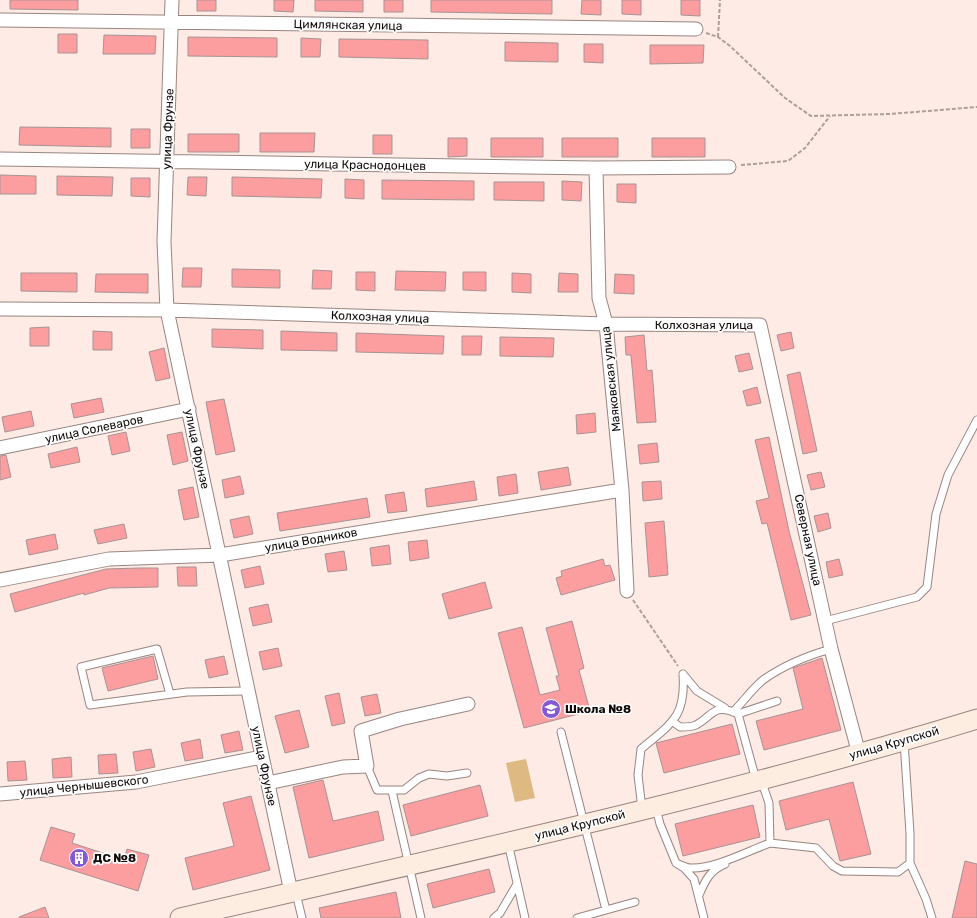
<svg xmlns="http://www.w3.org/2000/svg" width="977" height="918" viewBox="0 0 977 918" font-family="Rubik,sans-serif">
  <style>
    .green { fill: #deba82 }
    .building { fill: #fc9da0; stroke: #a79393 }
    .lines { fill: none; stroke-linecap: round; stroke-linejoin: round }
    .lane-casing { stroke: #978580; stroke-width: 9 }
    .street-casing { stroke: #978580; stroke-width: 15 }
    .secondary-casing { stroke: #978580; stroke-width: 21 }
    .path { stroke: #ad9e99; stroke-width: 2; stroke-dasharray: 4 2; stroke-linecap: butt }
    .lane { stroke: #fff; stroke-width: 7 }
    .street { stroke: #fff; stroke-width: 13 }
    .secondary { stroke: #fdede0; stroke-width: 19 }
    .labels { text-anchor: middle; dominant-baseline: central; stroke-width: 3.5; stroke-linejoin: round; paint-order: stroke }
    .street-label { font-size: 12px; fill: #100a08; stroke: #fdfdfd }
    .poi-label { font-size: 12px; font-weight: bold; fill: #100a08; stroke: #fdfdfd; text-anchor: start }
  </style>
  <rect width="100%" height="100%" fill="#ffebe5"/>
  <!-- green -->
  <path class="green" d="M526 759 535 798 515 802 506 763Z"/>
  <!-- building -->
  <path class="building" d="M10 0H78V10L10 9Z
    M197 0H216V11H197Z
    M274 0H294L293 12 274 11Z
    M315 0H363V12L315 11Z
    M384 0H403V12H384Z
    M431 0H552V14L431 12Z
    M582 0H601V15L581 14Z
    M622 0H641V15L622 14Z
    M681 0H700V16L681 15Z
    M58 34H77V53H58Z
    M104 35 156 36 155 54H103Z
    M188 37 277 38V57L188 56Z
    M301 38 321 39 320 57H301Z
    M339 39 428 40V59L339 57Z
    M505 42 558 43V62L505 61Z
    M584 44H603V63L584 62Z
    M650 45H704L703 63 650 64Z
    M20 127 111 128V147L19 145Z
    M131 129H150V148H131Z
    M260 133H315L314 152H260Z
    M188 134H239V152H188Z
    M373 135H392V154H373Z
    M448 138H467V156L448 157Z
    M491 138H543V157H491Z
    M562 138H618V157H562Z
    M652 138H705V157H652Z
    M0 175 36 176V194H0Z
    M57 176 113 177 112 196 57 195Z
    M188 177H207L206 196 187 195Z
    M232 177 322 179 321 198 232 196Z
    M131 178H150V197L131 196Z
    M345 179 364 180V199L345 198Z
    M382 180 474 181V200L382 199Z
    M562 181 582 182 581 201 562 200Z
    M494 182H544V201L494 200Z
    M617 184H636V203L617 202Z
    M183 268H202L201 287H182Z
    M232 269 280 270V288L232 287Z
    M313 270 332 271 331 289H312Z
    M396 271 446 272 445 291 395 290Z
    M356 272H375V291L356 290Z
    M463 272H486V291L463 290Z
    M21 273H77V292L21 291Z
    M512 273 531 274V293L512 292Z
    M559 273 578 274V292H558Z
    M96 274H148V293L95 292Z
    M615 274 634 275V294L614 293Z
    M49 327V346H30V328Z
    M212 329 263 330V349L212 347Z
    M93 331 112 332V350H93Z
    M281 331 337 333V351L281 350Z
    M791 332 794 348 781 351 777 335Z
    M356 333 444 336 443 354 356 352Z
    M644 335 647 371 652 370 656 422 637 423 631 355H626L625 337Z
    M462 336H482L481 355H462Z
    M500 337 554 338 553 357 500 356Z
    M164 348 170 378 156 381 149 352Z
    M749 353 753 369 739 372 735 356Z
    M800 372 817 451 803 454 787 375Z
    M757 387 761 403 747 406 743 391Z
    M101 398 104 412 74 418 71 404Z
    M224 399 235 451 216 455 206 402Z
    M31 411 34 426 5 432 2 417Z
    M595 413 596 432 577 434 576 415Z
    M126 432 130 451 112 455 108 436Z
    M182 432 188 461 173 465 167 435Z
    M769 437 789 531 811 615 791 620 767 523 762 524 756 501 769 498 755 440Z
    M657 443 659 462 640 464 638 445Z
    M77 447 80 462 51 468 48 454Z
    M6 455 11 477 0 480V456Z
    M568 467 571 485 541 490 538 472Z
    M821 472 825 487 811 490 807 475Z
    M516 474 518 493 499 496 497 477Z
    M240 476 244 494 225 498 222 480Z
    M474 481 477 500 427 507 425 489Z
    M661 481 662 499 643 501 642 482Z
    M193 487 199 517 184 520 178 490Z
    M404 492 407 511 388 513 385 495Z
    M367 498 370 517 280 531 277 513Z
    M828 513 831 528 818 532 814 516Z
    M249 516 253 534 234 538 230 520Z
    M664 521 668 575 649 577 645 523Z
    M124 524 127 538 98 544 94 530Z
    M55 534 58 549 29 555 26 540Z
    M427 540 429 558 410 561 408 542Z
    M389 545 391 564 372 566 370 548Z
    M344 551 347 570 328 572 325 554Z
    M603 559 605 566 610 565 615 580 561 595 556 578 562 576 561 571Z
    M839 559 843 575 829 578 826 562Z
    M260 566 264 584 245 588 241 570Z
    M177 567H196L197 586H178Z
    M139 568H158V587L109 588 84 595V593L15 612 10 594 106 569Z
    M485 582 492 608 449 619 442 594Z
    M268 604 272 622 253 626 249 608Z
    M572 621 584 668 579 670 590 711 524 728 498 633 522 627 540 695 560 690 556 676H559L546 628Z
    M278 648 282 666 263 670 259 652Z
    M153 656 158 679 108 691 102 668Z
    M224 656 228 674 209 678 205 660Z
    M822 658 841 730 764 750 756 721 803 709 793 668Z
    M339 693 345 723 332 726 325 696Z
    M377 694 381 713 365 716 361 697Z
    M299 710 309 747 285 753 275 716Z
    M732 724 740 754 664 773 656 743Z
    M239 731 243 750 225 753 221 735Z
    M200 739 203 758 185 761 181 743Z
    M151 749 155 767 136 771 133 752Z
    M116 754 118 773 99 774 98 755Z
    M71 757 72 777 53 778 52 759Z
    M25 761 27 780 8 781 7 762Z
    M323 780 333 821 378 811 384 840 309 858 293 787Z
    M853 782 871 854 840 861 829 819 786 830 779 801Z
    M480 785 488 816 411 836 403 805Z
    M251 796 270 870 193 890 185 858 234 846 223 803Z
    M753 805 760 837 683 856 675 824Z
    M51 827 75 834 72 843 124 860 127 849 149 855 138 891 40 860Z
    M965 861 977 864V918H952Z
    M489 869 495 892 433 908 427 884Z
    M396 892 401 918H321L319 908Z
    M45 907 49 918H19V917Z"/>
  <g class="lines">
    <defs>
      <path id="lane" d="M825 621 917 597 927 587 936 514 948 475 977 420
        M683 674 697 691 725 708
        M170 694 157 649 81 667 90 705 187 692 247 691
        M733 712C743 702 752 689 763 680 784 665 806 656 831 649
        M672 721 680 727C685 727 692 727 696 725 713 716 713 703 736 713
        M561 732 606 910
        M367 766 377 790H404L419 778 429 774 447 776 467 773
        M756 780 738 714 777 701
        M392 791 421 918
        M656 808 660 824 676 863 684 868 694 879 704 918
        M642 809 638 775 641 749C672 723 686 717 683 674
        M508 843 525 918
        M770 843 816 848 833 866 842 871 898 872 910 863V833L904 741
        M676 863C681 865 686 868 691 868 714 869 748 851 770 843L769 803 761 780
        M910 863 926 899 932 918
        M296 893 302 918
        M699 895C705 881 710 870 725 864
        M494 918 500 913 517 884
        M577 918 635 902"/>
      <path id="street" d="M172 0 164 242 167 310 291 892
        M0 20 696 29
        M0 159 596 168 729 167
        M596 168 599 298 606 324 622 490 627 591
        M0 309 167 310 606 324 760 325 831 649 859 754
        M0 448 189 409
        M0 580 109 559 220 555 622 490
        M268 783 343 767 367 766 361 731 400 719 468 704
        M0 794 136 782 262 757"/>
      <path id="secondary" d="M180 918C447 856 715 799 977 719"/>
    </defs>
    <!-- lane casing -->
    <use href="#lane" class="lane-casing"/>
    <!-- street casing -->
    <use href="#street" class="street-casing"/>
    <!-- secondary casing -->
    <use href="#secondary" class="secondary-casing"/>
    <!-- path -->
    <path class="path" d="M706 33 718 37 730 46 785 98 811 116 890 114 977 107
      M718 37 720 0
      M741 165 788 161 805 148 830 116
      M633 600 678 666"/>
    <!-- lane -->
    <use href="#lane" class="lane"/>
    <!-- street -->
    <use href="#street" class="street"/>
    <!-- secondary -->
    <use href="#secondary" class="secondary"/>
  </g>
  <!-- icons -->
  <defs>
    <symbol id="school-disc" viewBox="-11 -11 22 22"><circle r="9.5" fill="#8559d3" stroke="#fdfdfd"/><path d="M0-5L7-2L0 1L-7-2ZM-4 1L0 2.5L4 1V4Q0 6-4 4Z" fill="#fff"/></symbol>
    <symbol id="building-disc" viewBox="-11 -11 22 22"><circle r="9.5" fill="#8559d3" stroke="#fdfdfd"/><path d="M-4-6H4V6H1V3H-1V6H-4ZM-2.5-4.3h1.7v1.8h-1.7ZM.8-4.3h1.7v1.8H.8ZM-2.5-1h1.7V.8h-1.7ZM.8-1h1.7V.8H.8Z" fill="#fff"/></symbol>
  </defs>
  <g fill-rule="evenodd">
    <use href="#school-disc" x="540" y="698" width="22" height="22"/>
    <use href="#building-disc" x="68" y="847" width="22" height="22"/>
  </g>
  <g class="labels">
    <!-- street labels -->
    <g class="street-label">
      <text transform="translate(348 25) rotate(1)">Цимлянская улица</text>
      <text transform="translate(168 129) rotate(-88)">улица Фрунзе</text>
      <text transform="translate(365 165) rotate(1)">улица Краснодонцев</text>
      <text transform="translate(380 317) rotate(2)">Колхозная улица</text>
      <text x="704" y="325">Колхозная улица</text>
      <text transform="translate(611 379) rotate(-96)">Маяковская улица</text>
      <text transform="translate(94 429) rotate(-12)">улица Солеваров</text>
      <text transform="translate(197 449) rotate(78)">улица Фрунзе</text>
      <text transform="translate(311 540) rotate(-10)">улица Водников</text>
      <text transform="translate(808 540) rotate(78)">Северная улица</text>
      <text transform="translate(894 743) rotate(-16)">улица Крупской</text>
      <text transform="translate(264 766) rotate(78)">улица Фрунзе</text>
      <text transform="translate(84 786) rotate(-6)">улица Чернышевского</text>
      <text transform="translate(580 825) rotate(-14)">улица Крупской</text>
    </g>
    <!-- poi labels -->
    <g class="poi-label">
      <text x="565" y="709">Школа №8</text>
      <text x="93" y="858">ДС №8</text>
    </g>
  </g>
</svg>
